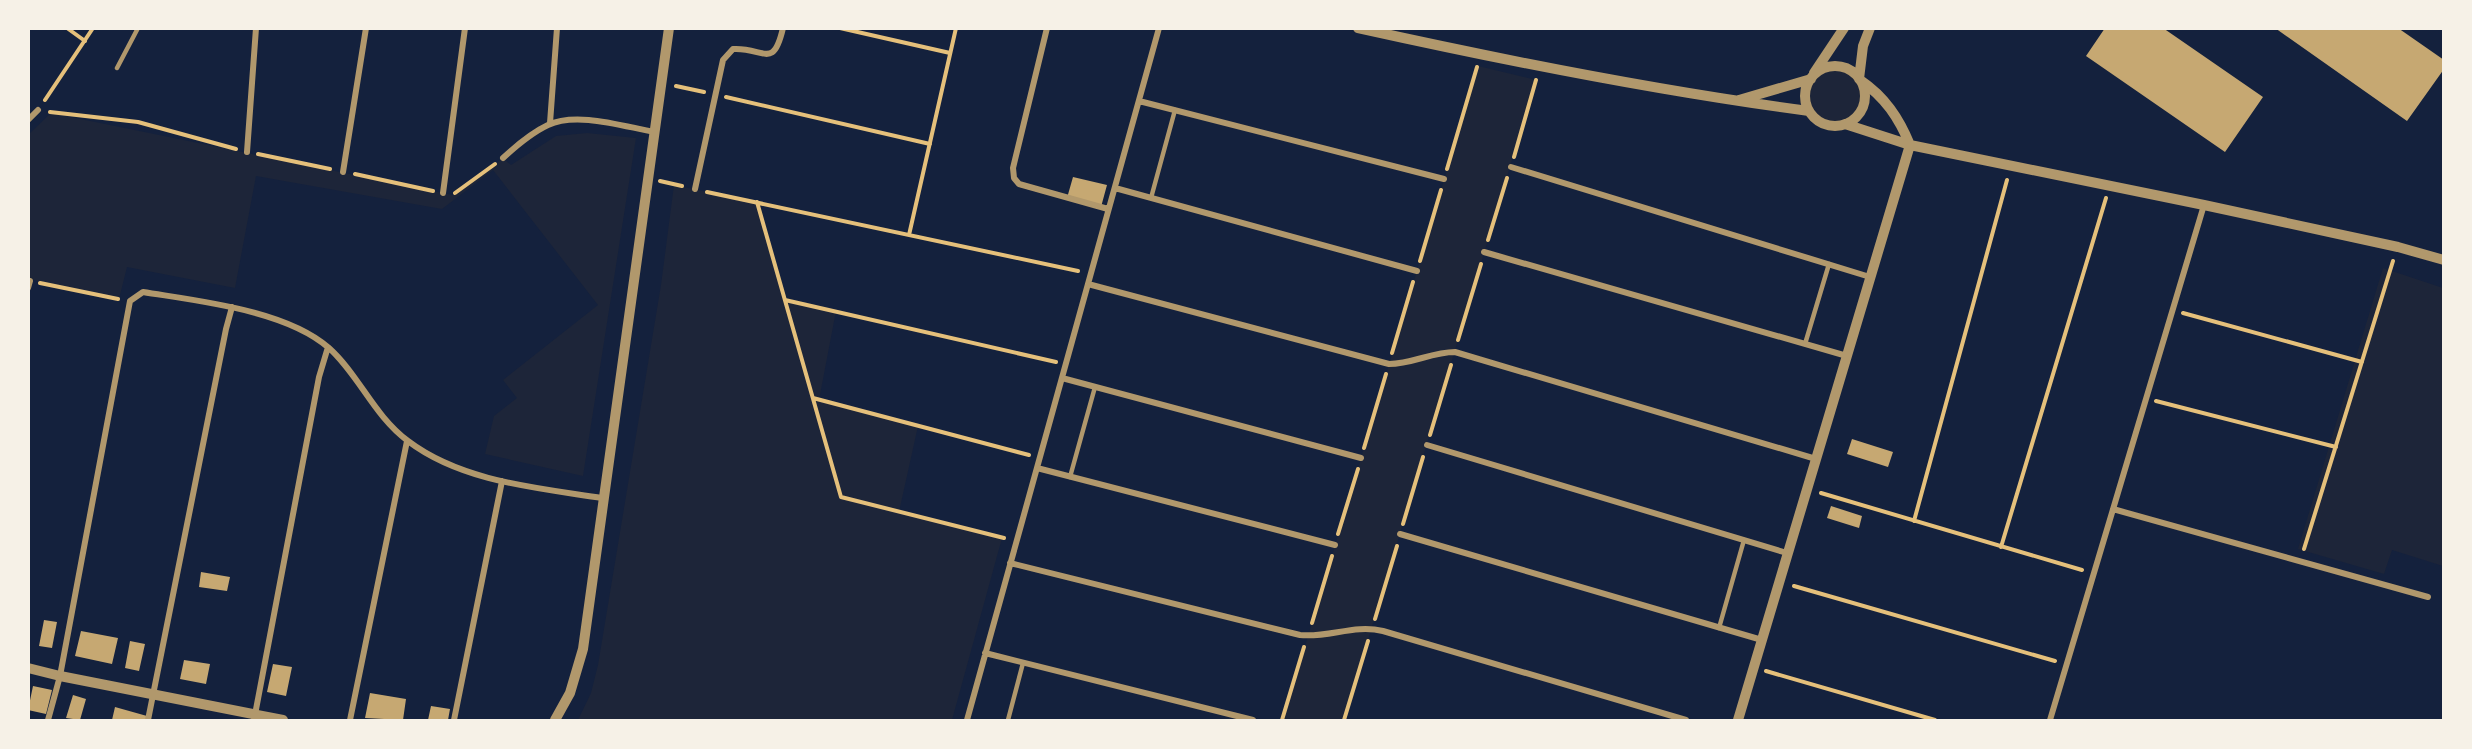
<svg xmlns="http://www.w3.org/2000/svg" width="2472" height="749" viewBox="0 0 2472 749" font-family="'PT Serif',serif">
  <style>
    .green { fill: #1d2539 }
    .building { fill: #c6a872 }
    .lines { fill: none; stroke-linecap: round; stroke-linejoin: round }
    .path { stroke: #e5c07b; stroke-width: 4 }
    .service { stroke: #b1986c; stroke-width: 4.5 }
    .minor { stroke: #b1986c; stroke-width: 6 }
    .tertiary { stroke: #b1986c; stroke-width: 10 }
  </style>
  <rect width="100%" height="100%" fill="#14213d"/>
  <!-- green -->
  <path class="green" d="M1478 66 1536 80 1344 720H1283Z
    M1805 96a30 30 0 1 1 60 0a30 30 0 1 1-60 0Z
    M51 113 453 195 503 158 511 165 556 136 587 133 636 138 583 476 485 454 494 416 517 398 503 380 598 305 493 170 442 209 256 176 235 288 127 267 119 299 29 279 28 135Z
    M674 185 757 202 785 300 836 311 819 400 918 426 899 512 1002 538 952 720H578L591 693 598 665 661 285Z
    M2383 268 2443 288V566L2392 550 2384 574 2298 549Z"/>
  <!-- building -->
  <path class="building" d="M2105 28H2163L2263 97 2225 152 2086 56Z
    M2275 28H2398L2444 60V69L2407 121Z
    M1073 177 1107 185 1101 207 1067 198Z
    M1852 439 1893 452 1888 467 1847 454Z
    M1831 506 1862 516 1859 528 1827 518Z
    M201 572 230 577 227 591 199 587Z
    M44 620 57 622 52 648 39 646Z
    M81 631 118 638 112 664 75 656Z
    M130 641 145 644 139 671 125 668Z
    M184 660 210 664 206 684 180 679Z
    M273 664 292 667 286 696 267 692Z
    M33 686 52 690 46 714 28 710Z
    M370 693 406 699 403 720 365 718Z
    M73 695 86 699 80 720 66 718Z
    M431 706 450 709 448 720H428Z
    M115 707 147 716 146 720H112Z"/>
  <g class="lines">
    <!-- path -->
    <path class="path" d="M67 28 85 41
      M840 28 950 53
      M676 86 704 92
      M726 97 930 144
      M45 100 93 28
      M50 112 138 122 236 149
      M258 154 330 169
      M1514 157 1536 80
      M1447 169 1477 67
      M355 174 433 191
      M660 181 682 186
      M707 192 1078 271
      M455 193 495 164
      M757 202 841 497 1004 538
      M909 235 956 28
      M1488 240 1507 178
      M1420 261 1441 190
      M40 283 118 299
      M785 300 1056 362
      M2183 313 2362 362
      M1458 340 1481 264
      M1392 353 1413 282
      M813 398 1029 455
      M2156 401 2336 447
      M1430 435 1451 365
      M1364 448 1386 374
      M1821 493 2082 570
      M1914 521 2007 180
      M1403 524 1423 457
      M1338 534 1358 469
      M2001 547 2106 198
      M2304 549 2393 261
      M1794 586 2055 661
      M1375 619 1397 546
      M1312 623 1332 556
      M1766 671 1935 720
      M1282 720 1304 647
      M1344 720 1368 641"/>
    <!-- service -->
    <path class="service" d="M117 68 138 28
      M1151 198 1175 110
      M1805 344 1829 264
      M1070 477 1095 387
      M1719 628 1744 540
      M1008 720 1023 663"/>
    <!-- minor -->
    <path class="minor" d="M1047 28 1013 168 1014 178 1019 184 1108 209
      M1139 101 1444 179
      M28 120 38 110
      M550 123 557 28
      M247 152 256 28
      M503 158C517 145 531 133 548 125 577 111 625 127 655 132
      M1511 167 1870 277
      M343 172 366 28
      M1115 188 1417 271
      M695 189 723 60 733 49C764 47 773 71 783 28
      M443 193 465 28
      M1484 252 1847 356
      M1088 284 1389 364C1412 364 1432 352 1455 352L1816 459
      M28 288 30 281
      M1062 378 1361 458
      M1427 445 1787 553
      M1037 468 1335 545
      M2113 509 2428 597
      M1400 534 1762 640
      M1010 563 1300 635C1329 638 1354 624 1383 631L1686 720
      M985 653 1253 720
      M48 720 60 676 130 301 143 292C198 301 286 310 329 348 359 375 374 416 408 441 462 482 538 488 602 498
      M148 720 226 329 232 307
      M254 720 319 377 328 347
      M350 720 407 441
      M454 720 502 481
      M967 720 1159 28
      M2050 720 2204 205"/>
    <!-- tertiary -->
    <path class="tertiary" d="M1358 28C1507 61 1657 91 1809 111
      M1805 96a30 30 0 1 1 60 0a30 30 0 1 1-60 0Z
      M1814 73 1844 28
      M1859 79 1863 46 1870 28
      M1860 80C1885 97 1899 118 1910 145
      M1739 100 1811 79
      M1845 124 1910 145 2204 205 2398 247 2444 260
      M28 668 60 676 283 720
      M555 720 570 693 583 649 669 28
      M1738 720 1910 145"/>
  </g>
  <!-- border -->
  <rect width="2472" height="749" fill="none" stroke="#f6f1e7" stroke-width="60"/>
</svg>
